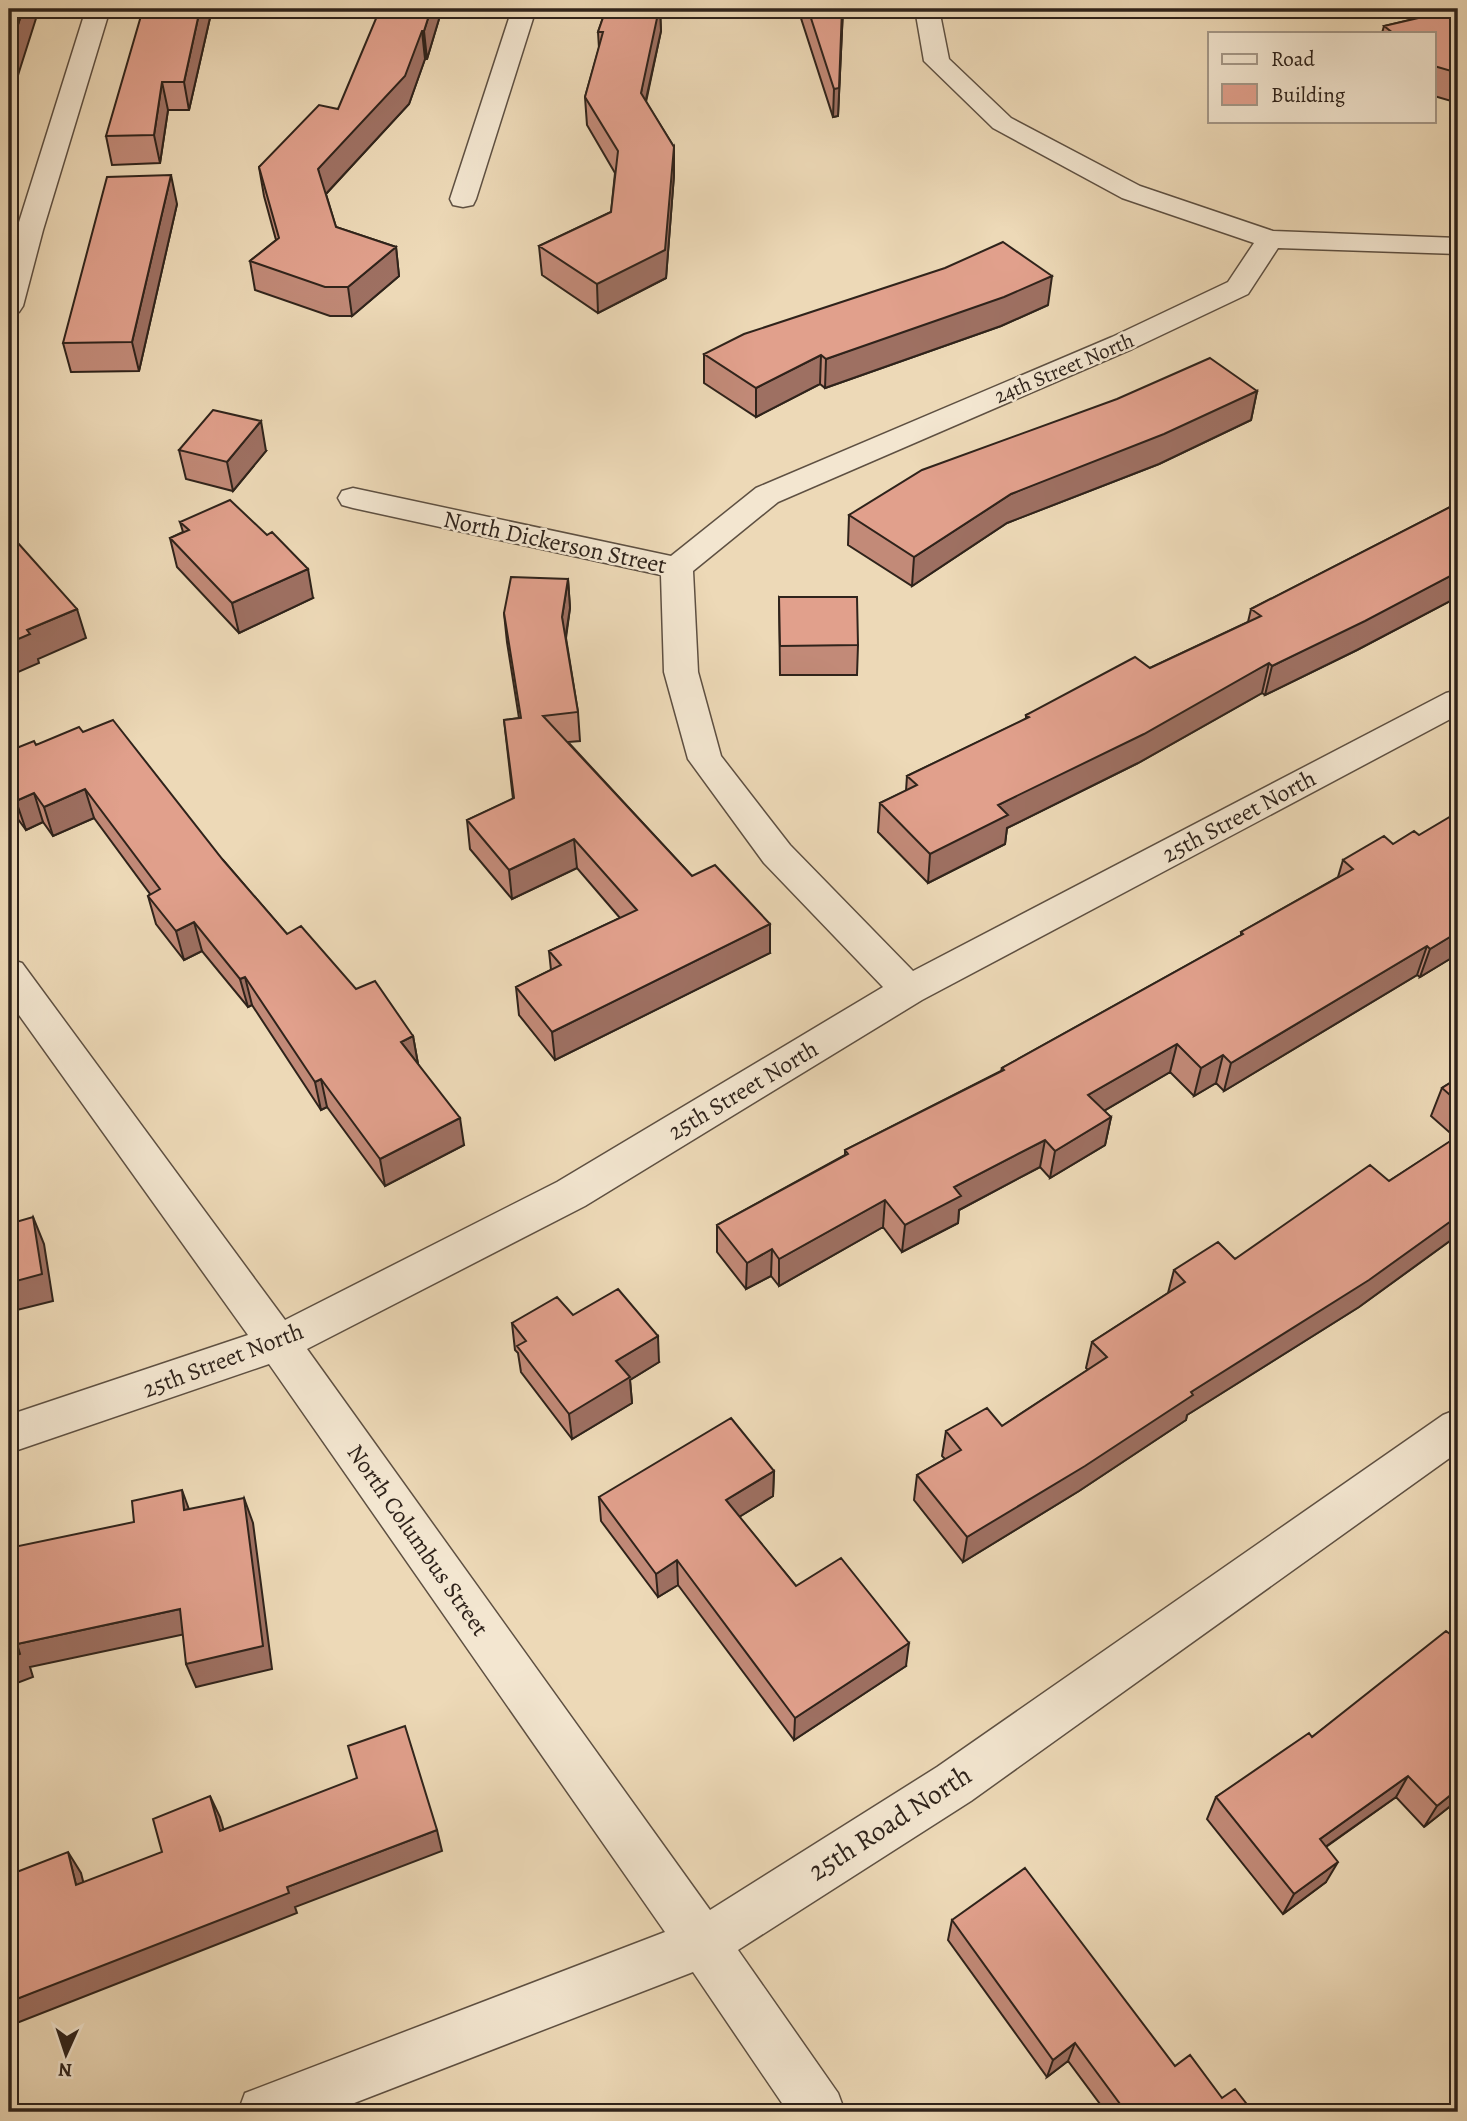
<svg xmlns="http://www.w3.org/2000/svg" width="1467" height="2121" viewBox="0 0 1467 2121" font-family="Alegreya,serif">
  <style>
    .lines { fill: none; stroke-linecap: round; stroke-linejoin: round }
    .minor-casing { stroke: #5e5042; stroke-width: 3 }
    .minor { fill: #f3e6d0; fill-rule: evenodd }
    .wall { fill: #c28a78; stroke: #2f231b; stroke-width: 2 }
    .shaded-wall { fill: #9e7062; stroke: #2f231b; stroke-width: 2 }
    .building { fill: #e1a08c; stroke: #2f231b; stroke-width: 2 }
    .labels { text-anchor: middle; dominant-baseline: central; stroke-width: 5; stroke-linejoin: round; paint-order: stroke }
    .far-street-label { font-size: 21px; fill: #2f231b; stroke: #f3e6d0 }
    .street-label { font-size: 24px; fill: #2f231b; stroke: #f3e6d0 }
    .near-street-label { font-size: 28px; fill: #2f231b; stroke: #f3e6d0 }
  </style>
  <rect width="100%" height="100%" fill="#edd9b7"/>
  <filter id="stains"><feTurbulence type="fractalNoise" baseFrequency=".00286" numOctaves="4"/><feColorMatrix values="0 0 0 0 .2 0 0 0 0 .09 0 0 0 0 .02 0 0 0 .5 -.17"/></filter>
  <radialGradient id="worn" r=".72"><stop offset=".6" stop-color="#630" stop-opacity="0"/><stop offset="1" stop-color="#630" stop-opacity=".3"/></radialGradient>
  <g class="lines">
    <defs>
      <path id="minor" d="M86 9H110L43 230 23 306 19 312 9 314V254Z
        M512 9H536L476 199 473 205 463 207 453 205 450 199Z
        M915 9H939L949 59 1011 118 1140 186 1273 231 1458 238V254L1278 248 1248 294 1132 349 778 502 693 571 698 672 721 756 790 845 913 971 1446 693 1458 690V715L922 1000 585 1206 307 1349 710 1910 937 1767 1443 1415 1458 1409V1452L971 1801 738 1950 838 2093 845 2112H788L693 1972 331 2112H238L245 2093 665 1932 269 1364 9 1453V1415L248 1335 9 1001V959L22 963 285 1320 557 1182 883 987 764 863 688 759 664 672 661 575 353 508 342 505 338 498 342 491 353 488 671 556 756 488 1112 337 1228 282 1254 243 1122 198 993 128 924 61Z"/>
    </defs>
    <!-- minor casing -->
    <use href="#minor" class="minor-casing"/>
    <!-- minor -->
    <use href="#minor" class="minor"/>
  </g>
  <!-- wall -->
  <path class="wall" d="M212 9 189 110H168L160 163 112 165 106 136Z
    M442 9 427 59H425L409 104 326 194 336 227 396 247 399 276 352 316H330L255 290 250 261 276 240 264 196 259 167 338 109Z
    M606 9H660L661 31 646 102 674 147V175L666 278 598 313 542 275 539 246 611 212 615 173 587 125 585 97 599 48 598 32Z
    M798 9H843L838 116 833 117Z
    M1438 9H1458V103L1434 96V33H1382L1384 26 1439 13Z
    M177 204 139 371 71 372 63 343Z
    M1048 305 1001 326 825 388 820 384 756 417 704 383V354Z
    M1257 391 1251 420 1159 464 1007 523 912 586 848 545 849 515Z
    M179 450 266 451 233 491 186 479Z
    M1458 503V597L1357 650 1265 695 1262 693 1138 763 1007 828 1005 844 928 883 878 832 880 803 906 791 907 776 1026 719V715L1150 668 1248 622 1251 609Z
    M180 522 313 598 239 633 177 567 170 538 183 532Z
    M568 579 570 608 566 638 578 712 580 741 568 742 692 876 770 953 555 1060 519 1015 516 987 551 970 549 951 620 918 577 868 512 899 470 849 467 820 513 799 504 720 519 718 507 642 504 613Z
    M779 597 858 645 857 675H780Z
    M83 732 223 860 287 934 413 1036 418 1064 464 1145 385 1186 327 1107 321 1110 252 1005 248 1007 202 951 184 960 156 924 148 896 150 894 94 818 53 836 43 822 26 830 9 807V751L36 745Z
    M1343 860 1458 954 1420 977 1417 975 1224 1091 1216 1083 1194 1096 1170 1072 1104 1111 1111 1117 1105 1145 1050 1178 1040 1167 959 1210 958 1223 902 1252 883 1227 779 1286 771 1276 746 1289 717 1252V1225L845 1155V1150L1001 1071 1002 1068 1241 935V932L1338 877Z
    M1458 1078V1235L1359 1307 1187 1415 1186 1420 1079 1491 963 1562 914 1500 917 1475 945 1459 942 1456 946 1431 1002 1426 1088 1370 1086 1368 1092 1342 1168 1293 1174 1270 1235 1259 1389 1181 1456 1138 1431 1116 1442 1088Z
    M573 1315 659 1362 630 1380 632 1403 572 1439 521 1372 518 1353 515 1350 512 1323Z
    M774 1471 773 1496 739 1517 796 1586 906 1666 794 1740 678 1585 658 1597 601 1521 599 1497Z
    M1458 1628V1800L1424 1827 1396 1797 1326 1847V1882L1283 1914 1207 1819 1216 1797 1312 1737Z
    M952 1920 1175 2066 1222 2098 1253 2112H1106L1068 2061 1047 2077 948 1940Z"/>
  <!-- shaded-wall -->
  <path class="shaded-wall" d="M23 9H39L19 72 9 106V53Z
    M200 9H212L189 110 184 82Z
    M431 9H442L427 59 424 31Z
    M655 9H660L661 31 641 122V93Z
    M843 9 838 116 833 117 834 89Z
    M422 31 425 59 409 104 323 197 318 169Z
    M162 82 168 110 160 163 154 135Z
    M674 147V175L666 278 598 313 597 284Z
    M171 175 177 204 139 371 132 342Z
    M396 247 399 276 352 316 348 287Z
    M1052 276 1048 305 1001 326 825 388 826 359Z
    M821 355 820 384 756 417V388Z
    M1257 391 1251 420 1159 464 1007 523 912 586 914 557 1011 494Z
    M261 421 266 451 233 491 227 462Z
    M308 569 313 598 239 633 232 603Z
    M1458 572V597L1357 650 1265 695 1272 666Z
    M568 579 570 608 564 647 562 617Z
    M77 609 86 638 38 659 39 663 9 676V643L27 630Z
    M1269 663 1262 693 1138 763 1007 828 1005 844 928 883 930 854 998 805Z
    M85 789 94 818 53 836 44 807Z
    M34 793 43 822 26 830 16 801Z
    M574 839 577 868 512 899 509 870Z
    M1458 901V924L1451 905Z
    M194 922 202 951 184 960 176 931Z
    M770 924V953L555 1060 552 1032Z
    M1458 932V954L1420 977 1430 949Z
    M1427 946 1417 975 1224 1091 1231 1063Z
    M245 977 252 1005 248 1007 240 979Z
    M413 1036 418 1064 401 1042Z
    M1177 1044 1170 1072 1083 1123 1088 1095Z
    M1223 1055 1216 1083 1194 1096 1201 1068Z
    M321 1079 327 1107 321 1110 315 1082Z
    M1111 1117 1105 1145 1050 1178 1055 1151Z
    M460 1118 464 1145 385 1186 380 1159Z
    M1045 1140 1040 1167 959 1210 958 1223 902 1252 905 1225 954 1187Z
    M885 1200 883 1227 779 1286V1259Z
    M1458 1216V1235L1359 1307 1187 1415 1186 1420 1079 1491 963 1562 967 1537 1191 1392Z
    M33 1217 44 1244 53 1301 9 1312V1283Z
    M772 1249 771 1276 746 1289 747 1263Z
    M658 1336 659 1362 630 1380 632 1403 572 1439 569 1414 616 1361Z
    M774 1471 773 1496 726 1525V1500Z
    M182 1490 191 1515 184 1510Z
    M244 1498 253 1523 272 1669 196 1687 186 1664Z
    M677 1560 678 1585 658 1597 656 1574Z
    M180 1609 190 1633 30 1667 33 1677 9 1686V1658L17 1644Z
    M909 1643 906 1666 794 1740 795 1718Z
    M1408 1776 1396 1797 1308 1859 1320 1839Z
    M1458 1789V1800L1424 1827 1437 1806Z
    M210 1796 220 1817 230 1852 220 1831Z
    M437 1830 442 1851 295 1907 297 1913 9 2026V2002L287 1887Z
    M68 1852 81 1873 89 1905 76 1885Z
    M1338 1862 1326 1882 1283 1914 1294 1894Z
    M1075 2043 1068 2061 1047 2077 1053 2060Z"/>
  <!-- building -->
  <path class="building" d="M9 9H23L9 53Z
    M143 9H200L184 82H162L154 135 106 136Z
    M380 9H431L424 31H422L405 76 318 169 336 227 396 247 348 287H325L250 261 279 238 259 167 319 105 338 109Z
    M606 9H659L641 93 674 147 665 250 597 284 539 246 611 212 618 151 585 97 603 32H598Z
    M808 9H842L839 88 834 89Z
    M1453 9H1458V73L1434 66V33H1393L1384 26 1453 10Z
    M171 175 132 342 63 343 107 177Z
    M1003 242 1052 276 1004 297 826 359 821 355 756 388 704 354 744 334 945 268Z
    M1210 358 1257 391 1164 434 1011 494 914 557 849 515 922 470 1117 399Z
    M213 410 261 421 227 462 179 450Z
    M230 500 267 535 272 532 308 569 232 603 170 538 189 530 180 522Z
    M1458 503V572L1365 621 1272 666 1269 663 1144 734 998 805 1008 815 930 854 880 803 917 785 907 776 1029 717 1026 715 1135 657 1150 668 1261 616 1251 609Z
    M9 533 77 609 27 630 30 634 9 643Z
    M511 577 568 579 562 617 578 712 543 716 692 876 715 865 770 924 552 1032 516 987 561 965 549 951 637 910 574 839 509 870 467 820 514 798 504 720 521 718 504 613Z
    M779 597H857L858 645 780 646Z
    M113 720 223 860 287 934 301 926 356 989 375 981 413 1036 401 1042 460 1118 380 1159 321 1079 315 1082 245 977 240 979 194 922 176 931 148 896 160 889 85 789 44 807 34 793 16 801 9 791V751L34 741 36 745 79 727 83 732Z
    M1458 812V901L1451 905 1458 910V932L1430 949 1427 946 1231 1063 1223 1055 1201 1068 1177 1044 1088 1095 1111 1117 1055 1151 1045 1140 954 1187 961 1196 905 1225 885 1200 779 1259 772 1249 747 1263 717 1225 848 1154 845 1150 1004 1070 1002 1068 1243 934 1241 932 1353 869 1343 860 1384 836 1393 844 1414 831 1419 835Z
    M1458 1078V1102L1442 1088Z
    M1458 1136V1216L1369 1280 1191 1392 1193 1395 1085 1466 967 1537 917 1475 961 1450 946 1431 987 1408 1002 1426 1107 1357 1092 1342 1185 1282 1174 1270 1218 1242 1235 1259 1370 1165 1389 1181Z
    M33 1217 42 1274 9 1283V1224Z
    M618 1289 658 1336 616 1361 630 1377 569 1414 517 1346 526 1341 512 1323 557 1297 573 1315Z
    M731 1418 774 1471 726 1500 796 1586 841 1558 909 1643 795 1718 677 1560 656 1574 599 1497Z
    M182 1490 184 1510 244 1498 263 1646 186 1664 180 1609 17 1644 20 1654 9 1658V1548L134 1522 132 1501Z
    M1458 1628V1789L1437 1806 1408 1776 1320 1839 1338 1862 1294 1894 1216 1797 1309 1733 1312 1737 1446 1631 1450 1634Z
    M405 1726 437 1830 287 1887 289 1893 9 2002V1875L68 1852 76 1885 162 1852 153 1819 210 1796 220 1831 357 1778 348 1746Z
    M1025 1868 1175 2066 1190 2055 1222 2098 1235 2089 1253 2112H1126L1075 2043 1053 2060 952 1920Z"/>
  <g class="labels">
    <!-- far-street labels -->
    <g class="far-street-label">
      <text transform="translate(1064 368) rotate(-23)">24th Street North</text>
    </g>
    <!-- street labels -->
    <g class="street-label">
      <text transform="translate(555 542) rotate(12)">North Dickerson Street</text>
      <text transform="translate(1239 816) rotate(-28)">25th Street North</text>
      <text transform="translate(743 1090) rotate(-31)">25th Street North</text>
      <text transform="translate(223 1360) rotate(-21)">25th Street North</text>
      <text transform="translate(418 1540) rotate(55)">North Columbus Street</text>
    </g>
    <!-- near-street labels -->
    <g class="near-street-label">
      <text transform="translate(890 1823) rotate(-33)">25th Road North</text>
    </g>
  </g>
  <!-- margin -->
  <rect width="1467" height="2121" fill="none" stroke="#edd9b7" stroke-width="35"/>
  <rect x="10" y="10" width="1446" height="2100" fill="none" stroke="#2f231b" stroke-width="3.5"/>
  <rect x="18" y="18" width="1432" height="2086" fill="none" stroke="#2f231b" stroke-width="2"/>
  <!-- legend -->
  <rect x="1208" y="32" width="228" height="91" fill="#f3e6d0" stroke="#a59888" stroke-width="2"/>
  <rect x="1222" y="54" width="35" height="10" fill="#f3e6d0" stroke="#a59888" stroke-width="2"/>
  <text x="1271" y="66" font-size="21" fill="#2f231b">Road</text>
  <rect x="1222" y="84" width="35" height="21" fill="#e1a08c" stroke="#a59888" stroke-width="2"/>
  <text x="1271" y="102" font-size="21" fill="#2f231b">Building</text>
  <!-- north arrow -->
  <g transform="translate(66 2054) rotate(183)" stroke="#f3e6d0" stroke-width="5" paint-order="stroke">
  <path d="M0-5L12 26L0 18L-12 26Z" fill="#2f231b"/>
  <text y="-10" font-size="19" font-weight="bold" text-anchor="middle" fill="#2f231b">N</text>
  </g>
  <rect width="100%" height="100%" filter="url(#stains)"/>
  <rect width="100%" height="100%" fill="url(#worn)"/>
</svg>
